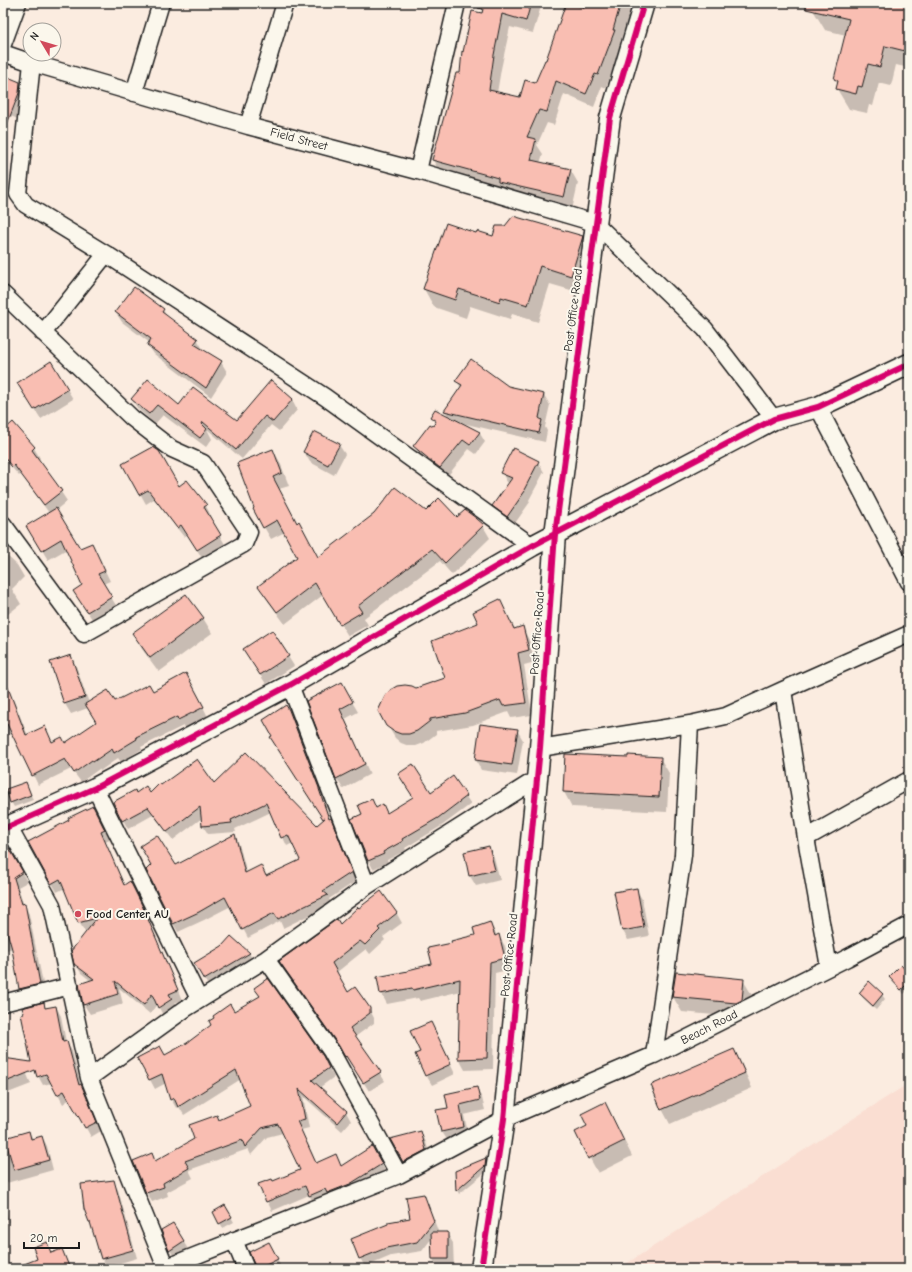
<svg xmlns="http://www.w3.org/2000/svg" width="912" height="1272" viewBox="0 0 912 1272" font-family="'Comic Neue',sans-serif">
  <style>
    .built { fill: #faded2 }
    .shadow { fill: #0003 }
    .building { fill: #f9beb2; stroke: #1c1c1c }
    .lines { fill: none; stroke-linecap: round; stroke-linejoin: round }
    .minor-casing { stroke: #1c1c1c; stroke-width: 19 }
    .tertiary-casing { stroke: #1c1c1c; stroke-width: 23 }
    .minor { stroke: #fbf7ec; stroke-width: 16 }
    .tertiary { stroke: #fbf7ec; stroke-width: 20 }
    .cycleway-casing { stroke: #fbf7ec; stroke-width: 8 }
    .cycleway { stroke: #d6006c; stroke-width: 6 }
    .poi-dot { fill: #d1495b; stroke: #fbf7ec; stroke-width: 1.5 }
    .labels { text-anchor: middle; dominant-baseline: central; stroke-width: 4; stroke-linejoin: round; paint-order: stroke }
    .street-label { font-size: 12px; fill: #1c1c1c; stroke: #fbf7ec }
    .poi-label { font-size: 12px; font-weight: bold; fill: #1c1c1c; stroke: #fbf7ec; text-anchor: start }
  </style>
  <rect width="100%" height="100%" fill="#fbece0"/>
  <filter id="ink" filterUnits="userSpaceOnUse"><feTurbulence type="fractalNoise" baseFrequency=".025" numOctaves="2"/><feDisplacementMap in="SourceGraphic" scale="8" xChannelSelector="R" yChannelSelector="G"/><feConvolveMatrix kernelMatrix="1 2 1 2 8 2 1 2 1" color-interpolation-filters="sRGB"/></filter>
  <g filter="url(#ink)">
    <!-- built -->
    <path class="built" d="M909 1083V1269H618Z"/>
    <!-- shadow -->
    <path class="shadow" d="M485 3H542L533 33 510 27 501 69 497 93 521 98 536 84 547 62 568 3 586 10 587 3H633L620 42 622 44 606 88 602 86 594 107 564 94 554 125 547 123 537 145 543 154 540 163 570 169 578 183 572 210 440 173 433 160Z
      M815 3H909V68L896 65 891 86 879 83 873 106 869 105 867 113 849 109 837 89 838 85 835 79 846 35 825 30 813 10Z
      M3 77 20 83 26 93 18 119 3 113Z
      M534 222 582 236 593 254 581 293 550 284 538 322 512 314 510 319 470 306 466 318 434 307 424 289 446 224 476 234 494 237 505 227 534 223Z
      M163 310 168 318 197 339 203 349 202 350 221 362 227 372 211 397 154 354 148 345 150 343 122 322 116 313Z
      M457 381 508 387 544 395 550 405 545 427 547 431 545 442 462 423 479 432 485 442 476 454 469 449 446 478 420 456 414 446 436 424 431 417H449L445 411 461 388Z
      M67 389 73 399 41 419 24 393Z
      M132 400 180 406 237 422 292 400 297 410 279 431 271 425 242 459 207 429 212 439 206 447 163 415 155 424 138 409Z
      M3 418 8 427 13 423 34 448 40 458 38 460 61 492 67 501 56 510 80 549 97 554 110 581 103 584 117 607 94 622 80 601 84 585 67 549 48 560 28 527 49 513 21 474 19 476 3 457Z
      M339 445 345 454 334 475 310 462 304 452Z
      M273 450 280 462 289 486 279 489 297 524 318 558 426 512 457 519 476 518 483 526 490 538 452 575 440 561 364 618 368 625 348 636 323 595 285 624 266 598 259 586 298 557 285 532 271 539 264 527Z
      M538 462 544 472 529 500 530 502 513 526 499 516 493 506 509 483 507 482 502 473Z
      M124 465 178 488 206 506 211 516 209 517 226 546 203 560 188 534 184 537 154 499 146 504Z
      M5 554 17 565 24 577 12 589 21 604 3 618V556Z
      M500 600 515 629 522 627 529 640 535 662 524 665 532 715 511 718 508 712 473 725 436 731V734L424 743 416 746H409L401 743 395 738 379 711 416 689 446 678 479 624Z
      M203 618 212 633 159 672 142 649 134 634Z
      M272 631 294 666 266 684 250 659Z
      M71 656 76 666 89 703H114L153 692 192 684 208 717 185 729 183 726 141 747 142 749 121 762 118 758 100 771 99 769 81 782 71 769 38 785 13 733 3 737V690L11 697 16 706 28 736 45 728 53 743 66 744 97 722 88 708 71 714 65 704 51 663Z
      M341 683 358 712 345 719 370 774 343 789 337 779 308 701Z
      M289 711 294 720 324 797 323 798 330 820 335 828 356 881 329 899 332 904 283 928 280 921 248 938 231 906 204 920 178 932 173 923 175 867 234 836 239 844 247 873 266 877 301 861 293 843 287 846 271 812 235 829 236 832 208 834 203 826 202 818 173 840 153 815 128 829 123 820 136 794H150L161 786 214 785 246 754 317 827 324 820 276 746Z
      M517 730 523 740 517 775 481 770 476 760Z
      M628 758H660L669 773 667 812 572 807 564 792Z
      M453 778 471 804 443 825 405 848 406 850 387 860 388 862 373 869 369 861 353 819 383 806 388 814 431 794Z
      M26 783 33 800 14 807 11 802Z
      M3 793 9 806 3 809Z
      M99 817 110 840 105 842 125 886 135 892 147 916 182 1000 174 1003 177 1009 164 1017 157 1004 150 1014 119 988 123 1004 90 1014 84 1005 80 985 91 981 81 973 75 963 88 931 85 932 79 922 65 888 57 892 29 842Z
      M489 847 494 857 500 880 476 886 470 876 465 853Z
      M9 849 27 882 18 887 24 905 29 914 45 993 26 998 20 989 13 948 3 951V852Z
      M636 889 642 899 649 936 628 940 623 931Z
      M381 893 397 914 402 923 383 937 385 940 370 954 366 949 337 972 348 993 369 1008 374 1018V1023L355 1037 385 1081 369 1091 352 1064 351 1065 344 1053 286 970Z
      M490 923 497 936H499L505 946 511 969 495 973 493 1069 465 1070 459 1059 461 991 420 1001 418 998 387 1004 381 993 410 972 433 965 453 943 476 935Z
      M223 947 249 953 255 963 210 989 195 963Z
      M909 976V989L904 994 890 977Z
      M743 980 752 995 750 1015 745 1018 682 1012 673 997Z
      M870 983 882 995 885 999 876 1010 863 998 860 994Z
      M255 988 322 1057 334 1077 319 1088 346 1112 351 1121 342 1131 303 1096 309 1128 301 1130 317 1164 335 1156 341 1166 372 1147 387 1174 315 1204 309 1195 272 1211 259 1185 273 1182 301 1170 283 1133 267 1137 251 1155 248 1149 189 1170 193 1178 167 1192 168 1196 152 1202 147 1193 134 1161 151 1155 155 1162 195 1140 217 1116 219 1120 251 1107 241 1079 184 1115 179 1107 176 1108 171 1099 166 1083 155 1089 139 1059 165 1056 188 1044 234 1013 260 997Z
      M43 1004 47 1009 56 1007 61 1016 66 1042 72 1051 81 1086 86 1094 101 1131 91 1137 70 1099 63 1104 52 1083 43 1085 38 1076Z
      M431 1023 455 1074 432 1085 426 1075 421 1053Z
      M3 1031 6 1038 3 1039Z
      M734 1050 742 1065 752 1088 670 1124 662 1109Z
      M3 1059 26 1072 31 1084 3 1095Z
      M476 1088 482 1098 485 1110 464 1115 469 1137 448 1141 442 1132 449 1108Z
      M605 1103 632 1156 598 1173 576 1133 588 1127Z
      M29 1132 33 1139 42 1137 47 1146 53 1170 3 1184V1139Z
      M421 1132 426 1142 431 1160 409 1171 391 1139Z
      M486 1159 488 1163 487 1171 459 1194 457 1190 456 1171Z
      M113 1181 118 1190 137 1258 107 1267 102 1259 94 1229 90 1222 85 1209Z
      M423 1195 428 1204 438 1231 436 1233H447L453 1243 454 1269H438L433 1259 432 1238 422 1251 391 1256 365 1267 360 1258 411 1218Z
      M3 1196 9 1222 6 1223 3 1218Z
      M225 1207 234 1222 223 1228 214 1213Z
      M173 1224 189 1251 176 1260 170 1250Z
      M46 1243 52 1254 61 1250 71 1269H42Z
      M274 1253 282 1269H257Z"/>
    <!-- building -->
    <path class="building" d="M479 3H531L526 21 502 14 494 55 489 90 520 97 525 80 535 83 545 60H546L566 3H571L585 8 586 3H621L613 30H615L598 75 595 74 586 94 556 81 547 112 539 110 527 137 536 139 531 160 571 169 564 197 498 182V178L432 160 456 73H460L462 51 463 52 472 11 482 13 483 9 478 8Z
      M806 3H909V52L885 46 880 67 868 64 862 87 858 86 856 94 836 89 838 81 834 79 849 19 806 9Z
      M3 75 20 82 19 93 4 132H3Z
      M513 216 583 236 571 276 540 266 528 305 501 297 500 302 459 289 455 300 423 289 446 223 476 233 477 231 493 236 496 226H505Z
      M134 287 164 309 162 312 198 339 194 344 222 361 206 388 147 345 151 339 115 312Z
      M471 359 508 386 544 394 539 418 542 420 539 433 444 411 462 385 455 381Z
      M51 361 68 389 34 410 17 383Z
      M148 379 179 405 193 387 237 420 271 380 293 399 273 422 265 416 236 450 203 422 202 424 207 429 200 438 157 405 149 414 131 399Z
      M435 409 480 432 470 445 463 440 440 468 413 446 430 424 433 426 436 421 430 417Z
      M13 422 35 447 32 450 62 491 44 505 14 465 12 467 3 456V431Z
      M314 431 340 444 328 465 303 452Z
      M153 447 159 451 179 486 187 480 207 505 204 507 221 535 197 550 181 525 177 528 148 490 139 495 122 464Z
      M513 448 539 461 524 490 525 491 507 517 492 506 512 478 500 473Z
      M273 449 282 473 273 477 297 523 299 521 318 557 374 514 395 487 426 511 439 498 457 517 465 510 476 518 484 525 445 563 432 549 358 606 362 612 340 625 315 583 277 612 258 586 297 557 277 520 263 528 253 509 254 508 237 463Z
      M56 508 80 548 92 543 105 571 98 574 112 597 87 612 73 591 82 585 61 539 41 551 26 526Z
      M186 594 204 618 150 658 132 633Z
      M500 599 514 629 523 626 529 650 518 653 526 703 503 706 500 700 465 713 430 719V721L417 731 409 734H401L393 731 386 726 378 711 385 696 390 690 397 686 405 685 412 686 416 688 445 678 432 641 478 623 473 612Z
      M272 630 289 656 260 675 243 649Z
      M71 655 85 697 64 704 50 662Z
      M186 673 204 707 178 720 177 717 136 737 137 739 114 753 112 749 93 762 92 760 74 773 65 759 32 776 7 724 3 725V678L4 677 26 735 45 726 52 742 62 737 65 743 96 722 85 704 108 690 115 701 149 684 153 691Z
      M342 682 353 702 340 709 365 764 336 779 306 701Z
      M286 705 289 710 319 788V789L329 819 331 818 352 872 323 891 328 895 278 919 274 913 242 930 225 897 199 912 173 924 146 870 151 865 140 846 157 835 176 865 235 834 245 873 261 865 266 876 300 860 288 835 281 838 266 803 231 820 232 823 202 826 200 807 167 832 148 807 122 821 113 802 135 790 136 793 146 786 150 793 160 783 161 785 197 759 214 783 246 752 317 825 325 818 323 819 270 737 272 736 263 720Z
      M480 724 518 729 512 765 475 760Z
      M565 754 628 757V755L661 757 659 797 563 792Z
      M413 764 431 792 453 776 467 796 438 818 402 839 403 841 383 852 384 854 368 861 351 819 362 814 358 805 372 799 376 808 383 804 387 813 413 797 398 774Z
      M26 782 31 795 10 803 6 789Z
      M93 806 105 830 101 832 124 885 130 881 142 905 178 990 169 994 172 999 158 1008 152 994 144 1005 115 981 118 994 83 1005 79 984 94 979 74 964 71 951 97 918 78 923 60 879 51 884 28 842 69 820 68 818Z
      M489 846 495 870 469 876 464 852Z
      M9 848 23 872 14 878 22 904 25 903 40 984 19 989 12 949 3 918V851Z
      M637 888 644 927 622 931 614 892Z
      M381 891 397 913 378 928 380 930 365 945 360 941 332 963 348 992 355 987 370 1008V1013L350 1028 381 1072 363 1083 346 1056 345 1057 339 1046 279 961 337 919 340 924 358 907 359 908Z
      M490 922 495 936 499 934 505 958 490 962 487 1058 458 1059 460 979 413 990 412 988 380 994 377 977 408 971V970L432 964 428 948 452 943 451 941 475 935 473 928Z
      M231 936 250 953 204 980 194 963 222 946Z
      M901 965 909 974V982L901 990 889 977Z
      M676 972 744 979 742 1000 736 1003 672 997Z
      M268 978 323 1056 329 1068 312 1080 347 1111 337 1123 299 1089 305 1119 297 1121 316 1163 336 1154 341 1166 372 1146 382 1164 350 1184 327 1193 325 1189 309 1196 305 1186 266 1202 258 1184 272 1179 273 1181 300 1170 278 1124 262 1128 245 1147 242 1140 185 1161 189 1168 163 1183 164 1187 146 1193 133 1161 152 1153 155 1161 194 1139 189 1125 217 1115 219 1120 250 1106 236 1070 178 1107 174 1098 170 1100 162 1074 149 1080 137 1058 160 1046 165 1055 187 1043 211 1025 209 1021 214 1018 213 1016 230 1004 234 1011 260 996 254 988Z
      M869 981 883 994 873 1006 859 993Z
      M44 1002 45 1008 56 1006 63 1042 67 1041 79 1085 81 1084 97 1122 85 1128 64 1091 57 1095 46 1074 37 1077 35 1070 3 1083V1058L31 1062 21 1014 24 1013 22 1008Z
      M431 1022 451 1064 425 1076 415 1054 420 1052 410 1031Z
      M734 1049 745 1073 661 1110 651 1085Z
      M477 1087 480 1100 460 1105 464 1127 441 1132 436 1110 448 1108 445 1094Z
      M605 1102 624 1141 588 1159 575 1132 587 1126 581 1114Z
      M29 1131 31 1139 42 1136 49 1160 14 1170 5 1138Z
      M421 1131 426 1150 403 1162 390 1139Z
      M486 1158 485 1166 456 1191 455 1171Z
      M114 1180 133 1250 101 1259 90 1222H89L84 1209 81 1184Z
      M424 1194 434 1221 417 1242 386 1248 359 1259 351 1239 388 1224V1222L410 1218 406 1197Z
      M225 1205 232 1217 219 1224 213 1212Z
      M173 1223 184 1241 169 1251 161 1230Z
      M431 1232H448V1259H432Z
      M47 1242 51 1253 62 1249 70 1269H14V1268L37 1259 33 1247Z
      M269 1242 278 1259 258 1269H256L249 1252Z"/>
    <g class="lines">
      <defs>
        <path id="minor" d="M3 44 18 3
          M3 53 32 63 248 126 418 171 595 223 705 329 774 419
          M32 63 18 194 26 205 106 254 325 397 532 546
          M134 93 161 3
          M248 126 285 3
          M418 171 457 3
          M3 294 132 418 172 449 203 463 249 532 244 544 84 634 3 524
          M43 333 106 254
          M818 407 909 582
          M290 685 367 886 538 778
          M783 690 806 838
          M540 748 690 724 726 716 783 690 909 634
          M95 788 199 999
          M8 826 52 905 89 1078 185 1009 266 959 367 886
          M266 959 331 1051 399 1175
          M829 967 806 838 909 780
          M3 1003 70 986
          M654 1055 683 855 690 724
          M89 1078 166 1268
          M234 1240 246 1269
          M162 1269 399 1175 504 1119 654 1055 847 958 909 925"/>
        <path id="tertiary" d="M3 829 95 788 290 685 532 546 774 419 818 407 909 364
          M481 1269 504 1119 540 748 555 534 610 118 644 3"/>
      </defs>
      <!-- minor casing -->
      <use href="#minor" class="minor-casing"/>
      <!-- tertiary casing -->
      <use href="#tertiary" class="tertiary-casing"/>
      <!-- minor -->
      <use href="#minor" class="minor"/>
      <!-- tertiary -->
      <use href="#tertiary" class="tertiary"/>
      <defs>
        <path id="cycleway" d="M3 829 95 788 290 685 532 546 774 419 818 407 909 364
          M481 1269 504 1119 540 748 555 534 610 118 644 3"/>
      </defs>
      <!-- cycleway casing -->
      <use href="#cycleway" class="cycleway-casing"/>
      <!-- cycleway -->
      <use href="#cycleway" class="cycleway"/>
    </g>
  </g>
  <!-- markers -->
  <circle class="poi-dot" cx="78" cy="914" r="4"/>
  <g class="labels">
    <!-- street labels -->
    <g class="street-label">
      <text transform="translate(299 139) rotate(15)">Field Street</text>
      <text transform="translate(573 310) rotate(-83)">Post Office Road</text>
      <text transform="translate(537 633) rotate(-86)">Post Office Road</text>
      <text transform="translate(509 955) rotate(-84)">Post Office Road</text>
      <text transform="translate(709 1027) rotate(-27)">Beach Road</text>
    </g>
    <!-- poi labels -->
    <g class="poi-label">
      <text x="86" y="914">Food Center AU</text>
    </g>
  </g>
  <!-- margin -->
  <rect width="912" height="1272" fill="none" stroke="#fbf7ec" stroke-width="16"/>
  <rect x="8" y="8" width="896" height="1256" fill="none" stroke="#1c1c1c" stroke-width="1.5" filter="url(#ink)"/>
  <!-- north arrow -->
  <g transform="translate(42 42) rotate(308)"><circle r="19" fill="#fbf7ec" stroke="#a29f99"/>
  <path d="M0-3L7 15L0 10L-7 15Z" fill="#d1495b"/>
  <text y="-6" font-size="11" font-weight="bold" text-anchor="middle" fill="#1c1c1c">N</text>
  </g>
  <!-- scale -->
  <path d="M24 1242v6h55v-6" fill="none" stroke="#1c1c1c" stroke-width="2"/>
  <text x="30" y="1242" font-size="12" fill="#1c1c1c" stroke="#fbf7ec" stroke-width="3" paint-order="stroke">20 m</text>
</svg>
